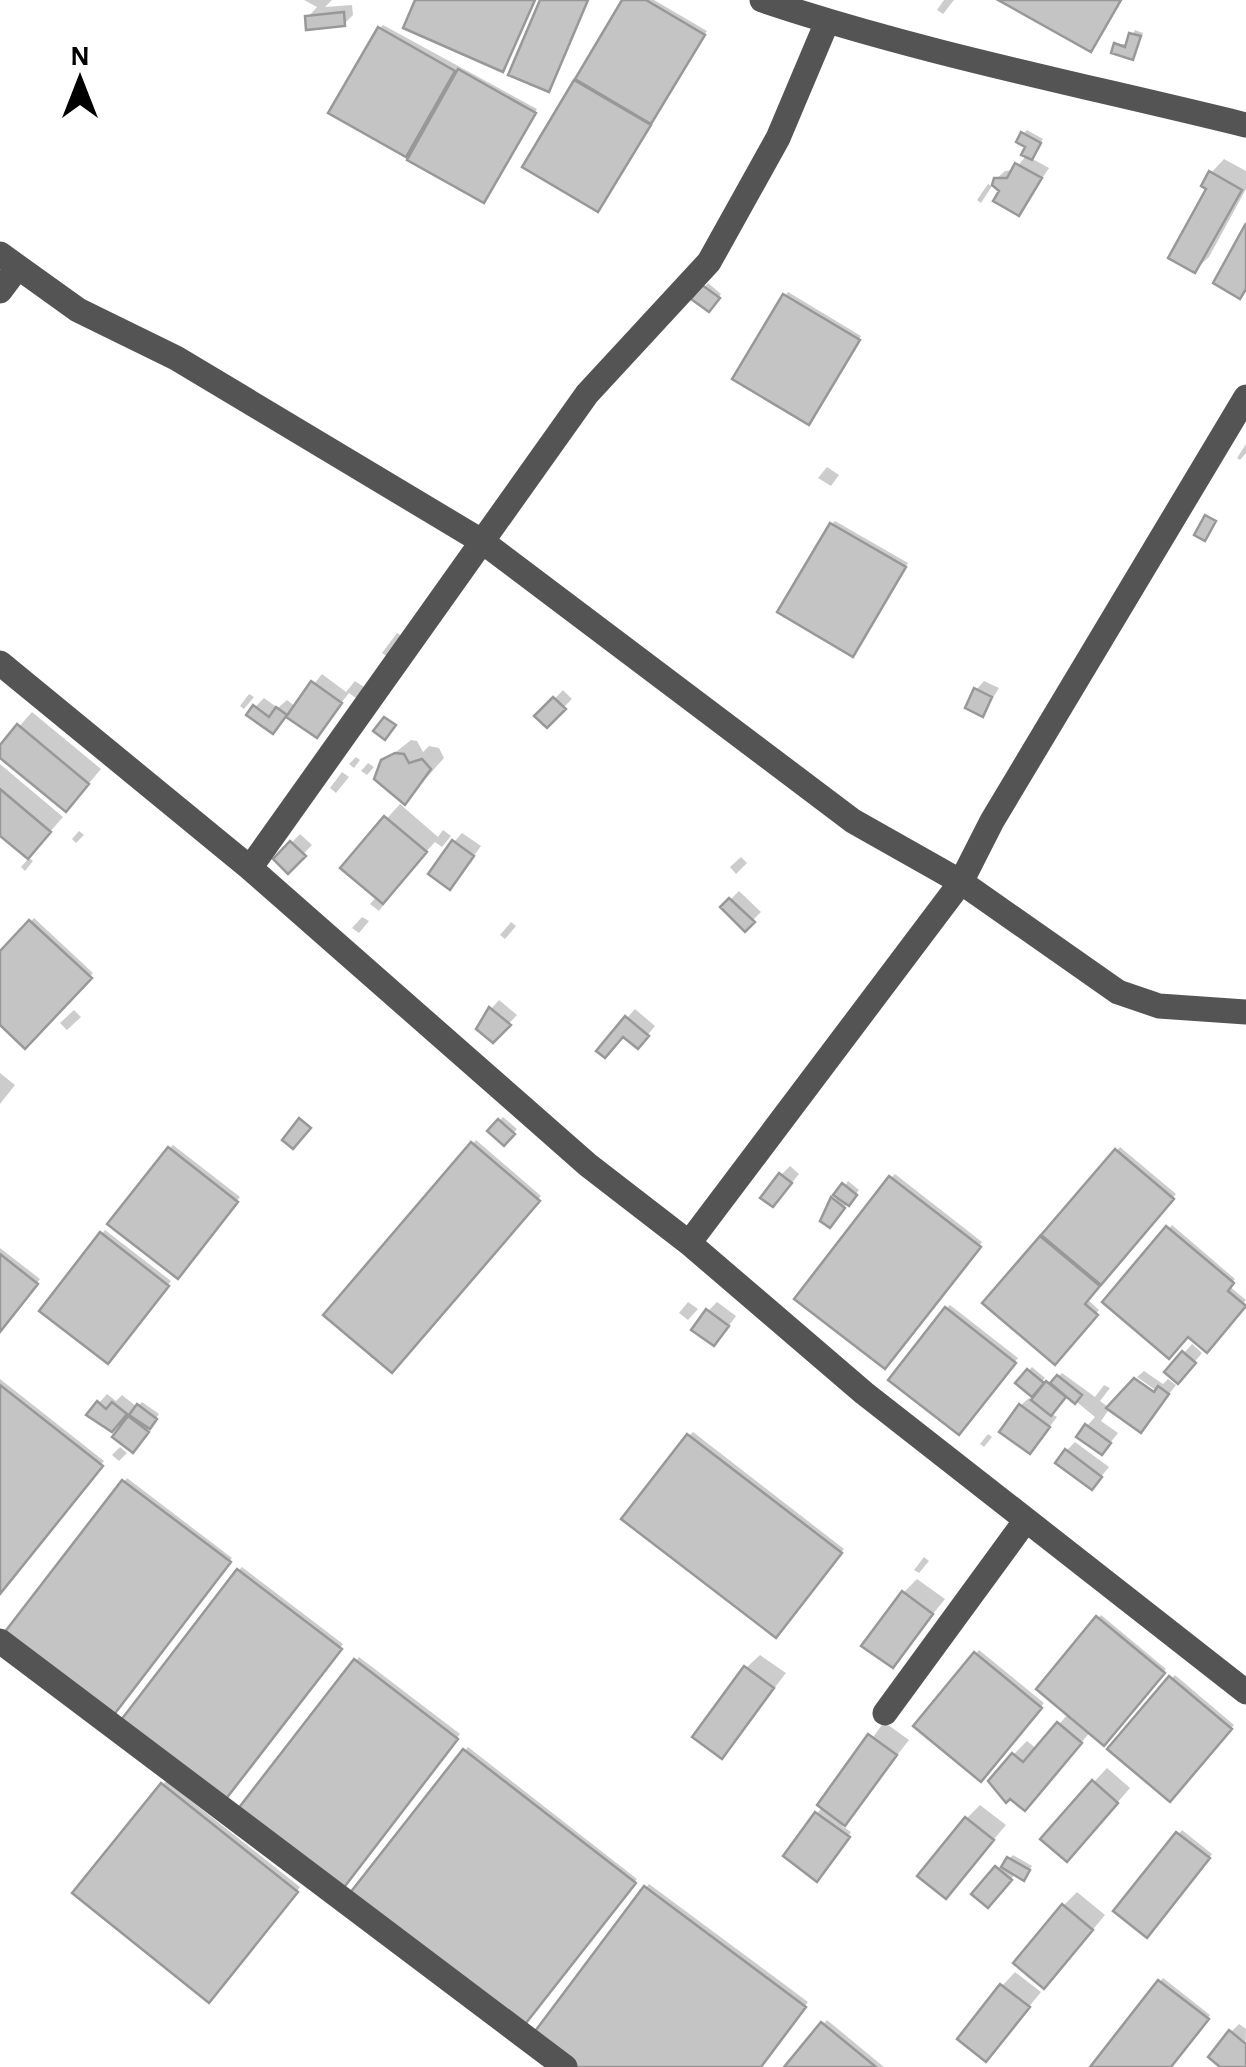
<svg xmlns="http://www.w3.org/2000/svg" width="1246" height="2067" viewBox="0 0 1246 2067" font-family="'Alegreya Sans',sans-serif">
  <style>
    .shadow { fill: #0003 }
    .building { fill: #c4c4c4; stroke: #989898; stroke-width: 2.5 }
    .lines { fill: none; stroke-linecap: round; stroke-linejoin: round }
    .minor { stroke: #545454; stroke-width: 25 }
  </style>
  <rect width="100%" height="100%" fill="#fff"/>
  <!-- shadow -->
  <path class="shadow" d="M304 0H332L325 7 352 5 353 15 344 24 308 17 317 7Z
    M625 0H654L707 31 601 206 525 166Z
    M944 0H954L943 14 937 10Z
    M383 25 537 109 488 197 422 128 380 28Z
    M1135 30 1143 33 1133 57 1116 44H1128Z
    M1027 130 1043 139 1031 158 1049 168 1019 213 996 179 1005 171 1014 170 1027 155 1023 134Z
    M1224 159 1246 171V189L1209 257 1195 270 1211 173Z
    M988 184 992 186 981 203 977 200Z
    M708 283 721 294 709 309 695 298Z
    M788 292 861 336 812 418 785 296Z
    M1246 444V453L1240 460 1237 458Z
    M827 467 839 475 831 486 818 478Z
    M835 521 908 563 856 650 832 524Z
    M397 633 405 638 389 658 382 653Z
    M322 674 346 692 355 681 373 693 364 704 349 693 316 735 287 714 273 730 255 707 264 698 278 708 287 700 296 707Z
    M984 681 999 688 983 714 976 690Z
    M563 690 572 699 547 724 538 716Z
    M249 694 254 697 244 709 240 706Z
    M32 712 101 769 79 795 0 754V748Z
    M411 740 417 741 423 752 429 746 439 748 444 758 405 802 383 762Z
    M356 757 360 760 354 768 349 764Z
    M368 763 374 767 367 775 361 771Z
    M0 764 63 817 41 842 0 832Z
    M342 772 349 777 336 793 330 788Z
    M400 804 438 837 443 830 451 836 442 847 435 842 382 901 385 903 379 911 370 904 377 896 343 867Z
    M79 831 84 835 76 843 72 839Z
    M462 833 481 846 458 878 454 842Z
    M300 834 312 845 288 870 276 859Z
    M741 857 747 863 736 874 730 867Z
    M29 858 33 861 25 871 21 867Z
    M739 891 761 912 745 928 723 907Z
    M362 917 369 921 359 933 352 928Z
    M34 918 93 973 25 1045 0 1022V955Z
    M511 922 516 926 505 939 500 935Z
    M499 1000 517 1015 493 1040 491 1009Z
    M635 1009 655 1026 646 1037 623 1034 627 1018Z
    M74 1010 81 1017 67 1030 60 1023Z
    M0 1073 15 1085 0 1104Z
    M503 1117 517 1129 504 1143 490 1131Z
    M476 1140 541 1196 392 1369 327 1314Z
    M173 1145 240 1197 181 1272 170 1148Z
    M1120 1147 1176 1194 1087 1299 1099 1310 1054 1361 986 1303Z
    M790 1166 799 1174 782 1195 781 1175Z
    M895 1174 982 1242 888 1362 891 1178Z
    M848 1181 859 1190 833 1221 823 1220Z
    M1172 1225 1235 1279 1229 1286 1246 1300 1207 1349 1188 1334 1106 1302Z
    M105 1230 171 1281 111 1358 102 1234Z
    M0 1248 40 1279 0 1329Z
    M688 1302 698 1309 688 1320 679 1313Z
    M717 1302 736 1316 722 1335 708 1311Z
    M950 1305 1018 1358 962 1428 946 1309Z
    M1192 1344 1202 1353 1186 1372 1184 1353Z
    M1032 1367 1045 1378 1032 1393 1019 1383Z
    M1144 1371 1163 1384 1168 1379 1176 1385 1141 1430 1110 1408 1101 1421 1118 1433 1110 1443 1087 1426 1095 1417 1067 1394 1050 1413 1057 1417 1038 1442 1020 1406 1029 1398 1040 1405 1037 1397 1062 1373 1095 1397 1104 1385 1110 1388 1100 1401 1110 1408 1163 1401 1165 1397 1137 1377Z
    M0 1379 104 1461 0 1592Z
    M107 1394 116 1401 122 1395 137 1407 142 1402 159 1414 141 1441 115 1436 134 1412 112 1429 99 1403Z
    M693 1432 844 1549 779 1632 689 1436Z
    M988 1434 992 1437 984 1447 980 1444Z
    M1075 1442 1109 1467 1100 1478 1067 1450Z
    M120 1447 127 1453 119 1461 112 1455Z
    M127 1478 232 1558 116 1709 8 1633Z
    M924 1557 929 1561 919 1573 914 1570Z
    M242 1567 343 1644 226 1797 239 1570Z
    M917 1579 945 1599 892 1665 903 1593Z
    M1101 1615 1166 1669 1104 1742 1091 1731 1038 1795 1014 1754 1027 1741 1037 1749 1069 1713 1039 1688Z
    M979 1650 1044 1703 981 1779 916 1725Z
    M760 1655 786 1673 722 1756 746 1668Z
    M359 1657 460 1734 342 1887 356 1661Z
    M1175 1675 1234 1725 1169 1799 1110 1749Z
    M884 1722 909 1740 842 1826 851 1832 820 1875 817 1814Z
    M468 1747 637 1879 522 2025 465 1751Z
    M1107 1768 1130 1788 1081 1845 1094 1782Z
    M166 1781 300 1887 213 1996 75 1893Z
    M980 1805 1006 1825 946 1896 966 1819Z
    M1182 1830 1212 1854 1150 1931 1116 1911Z
    M1013 1855 1032 1866 1027 1874 1016 1873 997 1896 975 1894Z
    M649 1884 808 2002 759 2067 646 1888Z
    M1077 1892 1105 1915 1058 1972 1063 1906Z
    M1015 1972 1041 1992 986 2059 1002 1986Z
    M1163 1978 1210 2015 1169 2067H1093Z
    M827 2020 884 2067H787Z
    M1239 2024 1246 2029 1245 2067H1224L1231 2032Z"/>
  <!-- building -->
  <path class="building" d="M415 0H535L503 72 403 28Z
    M540 0H588L549 92 508 75Z
    M622 0H646L705 35 651 124 575 79Z
    M998 0H1121L1091 52Z
    M344 12 345 26 306 30 305 16Z
    M378 27 455 71 406 157 328 113Z
    M1129 33 1141 36 1133 60 1111 53 1114 43 1125 47Z
    M458 69 536 113 484 203 407 160Z
    M574 80 651 125 598 212 522 167Z
    M1021 132 1041 143 1032 160 1021 155 1025 147 1016 142Z
    M1015 163 1042 178 1019 216 993 201 999 191 992 185 994 178H1007Z
    M1209 171 1242 190 1195 273 1168 258 1206 189 1201 186Z
    M1246 223V289L1240 299 1213 283Z
    M702 285 720 298 709 312 691 299Z
    M783 294 860 340 809 425 732 379Z
    M1205 515 1216 521 1205 541 1194 535Z
    M830 523 906 567 853 657 777 612Z
    M311 681 342 703 317 738 286 717Z
    M974 688 992 697 983 717 965 708Z
    M553 697 566 709 547 728 534 716Z
    M253 705 269 717 276 707 287 715 273 734 246 715Z
    M384 717 396 725 385 740 373 731Z
    M17 724 89 784 66 812 0 758V745Z
    M395 753 404 754 409 763 422 759 431 769 405 805 374 779 381 760Z
    M0 789 51 832 28 859 0 836Z
    M384 816 427 852 383 904 340 868Z
    M452 840 474 856 450 890 428 874Z
    M290 841 306 856 288 874 273 859Z
    M729 898 755 922 745 932 720 907Z
    M29 920 92 978 25 1049 0 1025V951Z
    M489 1007 511 1025 493 1043 476 1029Z
    M625 1016 649 1036 638 1049 623 1037 605 1058 596 1051Z
    M299 1118 311 1128 293 1149 282 1140Z
    M498 1119 515 1134 504 1146 487 1131Z
    M471 1142 540 1201 392 1373 323 1315Z
    M168 1147 238 1202 178 1279 107 1224Z
    M1115 1149 1174 1199 1101 1285 1041 1235Z
    M779 1173 792 1183 773 1207 760 1198Z
    M889 1176 981 1247 885 1369 794 1299Z
    M842 1183 857 1195 849 1206 833 1195Z
    M831 1197 845 1208 830 1228 820 1221Z
    M1166 1226 1234 1283 1228 1291 1246 1306 1207 1353 1188 1337 1169 1359 1102 1302Z
    M100 1232 169 1286 108 1364 39 1311Z
    M1040 1236 1100 1286 1085 1304 1098 1315 1055 1365 982 1303Z
    M0 1254 38 1284 0 1332Z
    M945 1307 1016 1363 959 1435 888 1380Z
    M706 1309 729 1326 714 1346 691 1330Z
    M1182 1351 1196 1363 1178 1384 1164 1372Z
    M1027 1369 1044 1383 1032 1397 1015 1383Z
    M1057 1375 1082 1395 1075 1404 1050 1383Z
    M1134 1378 1154 1392 1158 1386 1169 1394 1141 1433 1106 1408Z
    M1046 1381 1066 1397 1051 1416 1031 1400Z
    M0 1385 103 1466 0 1594Z
    M97 1401 106 1409 112 1402 127 1414 112 1432 86 1415Z
    M137 1404 157 1419 150 1429 129 1415Z
    M1019 1404 1050 1427 1030 1454 999 1432Z
    M128 1416 149 1432 133 1453 112 1437Z
    M1085 1424 1111 1443 1102 1455 1076 1437Z
    M687 1434 842 1553 776 1638 621 1519Z
    M1065 1449 1102 1477 1092 1490 1055 1463Z
    M122 1480 231 1562 113 1716 4 1633Z
    M237 1569 342 1649 222 1804 118 1724Z
    M902 1591 933 1614 893 1668 861 1646Z
    M1096 1616 1165 1673 1104 1746 1036 1689Z
    M974 1652 1042 1708 981 1782 913 1726Z
    M354 1659 458 1739 339 1894 234 1814Z
    M744 1666 774 1688 722 1759 692 1737Z
    M1169 1676 1232 1729 1170 1802 1107 1749Z
    M1057 1722 1082 1743 1025 1811 1010 1799 1006 1803 988 1781 1012 1753 1023 1762Z
    M868 1734 897 1755 845 1826 817 1805Z
    M463 1749 636 1883 519 2032 346 1898Z
    M1092 1780 1118 1803 1067 1862 1040 1839Z
    M161 1783 298 1892 209 2003 72 1893Z
    M815 1812 850 1837 817 1882 783 1856Z
    M965 1817 994 1840 946 1899 917 1876Z
    M1176 1832 1210 1858 1147 1938 1113 1911Z
    M1007 1857 1030 1870 1024 1881 1001 1867Z
    M995 1866 1012 1880 988 1908 971 1894Z
    M644 1886 806 2007 761 2067H569L530 2038Z
    M1062 1904 1093 1930 1044 1989 1013 1963Z
    M1158 1980 1209 2019 1171 2067H1090Z
    M1000 1984 1030 2007 986 2062 957 2039Z
    M821 2022 876 2067H784Z
    M1229 2030 1246 2044V2067H1220L1208 2057Z"/>
  <g class="lines">
    <!-- minor -->
    <path class="minor" d="M762 0C920 53 1084 85 1246 125
      M0 254 78 310 176 358 483 542 853 821 961 882 1118 992 1159 1006 1246 1012
      M0 291 18 267
      M0 663 250 868 588 1165 689 1243 864 1393 1246 1692
      M250 868 587 394 709 262 778 138 827 22
      M689 1243 961 882 992 821 1246 397
      M0 1641 565 2067
      M885 1713 1026 1520"/>
  </g>
  <!-- north arrow -->
  <g transform="translate(80 80)" stroke="#ffffff" stroke-width="8" paint-order="stroke">
  <path d="M0-8L18 38L0 25L-18 38Z" fill="#000000"/>
  <text y="-15" font-size="28" font-weight="bold" text-anchor="middle" fill="#000000">N</text>
  </g>
</svg>
